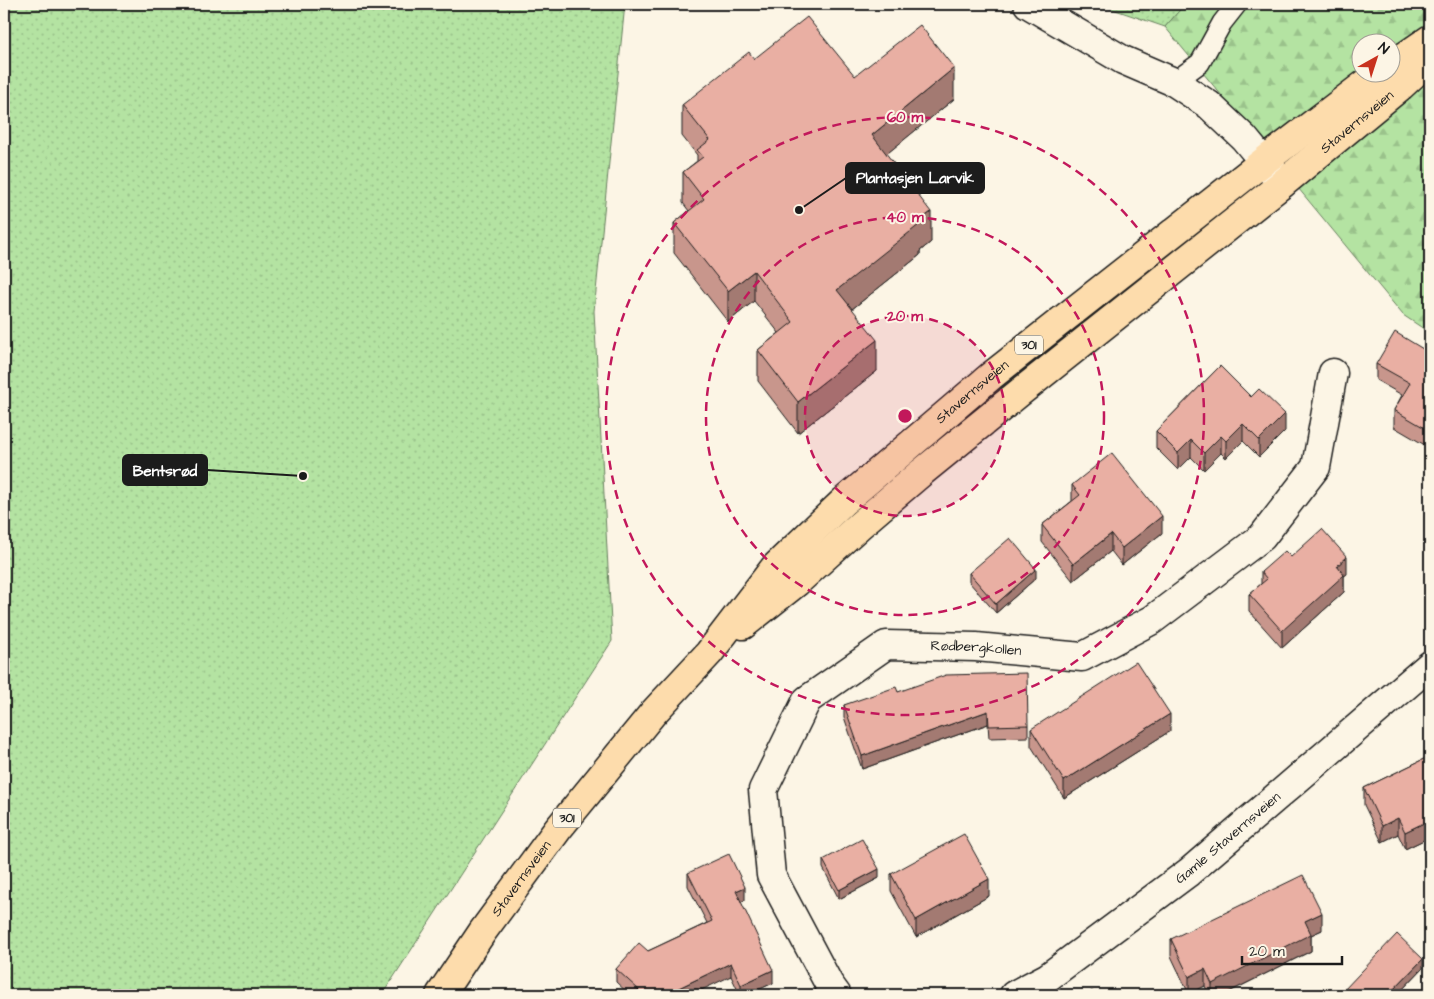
<svg xmlns="http://www.w3.org/2000/svg" width="1434" height="999" viewBox="0 0 1434 999" font-family="'Architects Daughter',sans-serif">
  <style>
    .grass { fill: url(#grass-dots); stroke: #68805f }
    .forest { fill: url(#forest-firs); stroke: #68805f; fill-rule: evenodd }
    .lines { fill: none; stroke-linecap: round; stroke-linejoin: round }
    .lane-casing { stroke: #1c1c1c; stroke-width: 22 }
    .street-casing { stroke: #1c1c1c; stroke-width: 31 }
    .secondary-casing { stroke: #1c1c1c; stroke-width: 31 }
    .primary-casing { stroke: #1c1c1c; stroke-width: 31 }
    .lane { stroke: #fcf5e5; stroke-width: 19 }
    .street { stroke: #fcf5e5; stroke-width: 28 }
    .secondary { stroke: #fcf5e5; stroke-width: 28 }
    .primary { stroke: #fddcac; stroke-width: 28 }
    .wall { fill: #c8968c; stroke: #1c1c1c }
    .shaded-wall { fill: #a37a72; stroke: #1c1c1c }
    .building { fill: #e9afa3; stroke: #1c1c1c }
    .ring { fill: none; stroke: #c2185b; stroke-width: 2.5; stroke-dasharray: 9 6 }
    .labels { text-anchor: middle; dominant-baseline: central; stroke-width: 4; stroke-linejoin: round; paint-order: stroke }
    .shield { fill: #fcf5e5; stroke: #5f5d58; stroke-width: 1 }
    .shield-label { font-size: 12px; font-weight: bold; fill: #1c1c1c }
    .street-label { font-size: 14px; fill: #1c1c1c; stroke: #fcf5e5 }
    .centre { fill: #c2185b; stroke: #fcf5e5; stroke-width: 2.5 }
    .ring-label { font-size: 15px; text-anchor: middle; font-weight: bold; fill: #c2185b; stroke: #fcf5e5; stroke-width: 4; stroke-linejoin: round; paint-order: stroke }
    .leader { fill: none; stroke: #1c1c1c; stroke-width: 2 }
    .callout-dot { fill: #1c1c1c; stroke: #fcf5e5; stroke-width: 2 }
    .callout { fill: #1c1c1c; stroke: #1c1c1c; stroke-width: 2 }
    .callout-label { font-size: 15px; text-anchor: middle; font-weight: bold; fill: #fff }
  </style>
  <defs>
    <pattern id="grass-dots" width="8" height="8" patternUnits="userSpaceOnUse" patternTransform="scale(1.25)"><rect width="8" height="8" fill="#b4e3a2"/><path d="M2 2h.1M6 6h.1" fill="none" stroke="#9ac28b" stroke-width="1.8" stroke-linecap="round"/></pattern>
    <pattern id="forest-firs" width="22" height="20" patternUnits="userSpaceOnUse" patternTransform="scale(1.25)"><rect width="22" height="20" fill="#b4e3a2"/><path d="M5 1l3.5 6h-7zM16 11l3.5 6h-7z" fill="#9ac28b"/></pattern>
  </defs>
  <rect width="100%" height="100%" fill="#fcf5e5"/>
  <filter id="ink" filterUnits="userSpaceOnUse"><feTurbulence type="fractalNoise" baseFrequency=".02" numOctaves="2"/><feDisplacementMap in="SourceGraphic" scale="10" xChannelSelector="R" yChannelSelector="G"/><feConvolveMatrix kernelMatrix="1 2 1 2 8 2 1 2 1" color-interpolation-filters="sRGB"/></filter>
  <g filter="url(#ink)">
    <!-- grass -->
    <path class="grass" d="M4 4H625L594 311 612 641 382 995H4Z
      M1098 4H1185L1165 27Z"/>
    <!-- forest -->
    <path class="forest" d="M1185 4H1430V333L1403 315 1165 27ZM1362 42H1392V72H1362Z"/>
    <g class="lines">
      <defs>
        <path id="lane" d="M1174 82 1200 63 1222 23 1237 4"/>
        <g id="street">
          <path d="M1028 4 1123 60 1174 82 1209 105 1244 138 1282 184"/>
          <path id="s1" d="M837 995 829 984 771 875 763 790 807 700 886 645 976 647 1082 657 1152 620 1262 537 1316 467 1333 373"/>
        </g>
        <g id="secondary">
          <path id="s2" d="M1014 995 1048 977 1189 872 1430 665"/>
        </g>
        <g id="primary">
          <path d="M1392 65 1430 39"/>
          <path id="s3" d="M743 625 797 582 860 525 922 472 1019 393 1282 184 1401 86 1430 59"/>
          <path id="s4" d="M440 995 483 931 558 829 653 713 709 653 775 567 844 501 991 376 1263 162 1381 72"/>
        </g>
      </defs>
      <!-- lane casing -->
      <use href="#lane" class="lane-casing"/>
      <!-- street casing -->
      <use href="#street" class="street-casing"/>
      <!-- secondary casing -->
      <use href="#secondary" class="secondary-casing"/>
      <!-- primary casing -->
      <use href="#primary" class="primary-casing"/>
      <!-- lane -->
      <use href="#lane" class="lane"/>
      <!-- street -->
      <use href="#street" class="street"/>
      <!-- secondary -->
      <use href="#secondary" class="secondary"/>
      <!-- primary -->
      <use href="#primary" class="primary"/>
    </g>
    <!-- wall -->
    <path class="wall" d="M754 59 855 76 954 99 886 154 931 242 920 251V255L852 309 877 371 798 433 758 381V350L779 333 754 301 728 322 674 253V223L689 211 683 203V172L697 161V155L682 136V105Z
      M1430 349V448L1394 427V410L1402 395 1376 380V364L1428 352Z
      M1220 366 1285 431 1259 457 1243 441 1226 458 1221 453 1204 470 1191 457 1178 470 1156 448V431Z
      M1072 485 1162 533 1122 565 1111 551 1073 581 1042 542V525L1072 501Z
      M1291 557 1347 574 1344 576V592L1282 648 1249 611V594L1261 584V572Z
      M969 573 1036 578 996 613 969 582Z
      M898 692 1028 725V737L989 738 988 724 862 769 844 717V705Z
      M1031 729 1170 731 1064 798 1031 746Z
      M1430 756V837L1405 849 1398 834 1382 842 1364 805V788Z
      M823 860 879 878 839 899 823 868Z
      M688 873 745 900 741 902 773 983 747 995H740L731 976 630 995 616 982V969L648 951 707 923 688 886Z
      M891 874 989 896 916 937 891 891Z
      M1322 930 1311 935V951L1223 995H1209L1205 986 1189 994 1171 956V939Z
      M1423 968 1397 995H1343V991Z"/>
    <!-- shaded-wall -->
    <path class="shaded-wall" d="M954 68V99L872 166V135Z
      M931 212V242L920 251V255L837 321V290L919 221Z
      M754 271V301L728 322V291Z
      M877 340V371L798 433V402Z
      M1285 414V431L1259 457V440Z
      M1243 424V441L1226 458V441Z
      M1221 436V453L1204 470V453Z
      M1191 440V457L1178 470V453Z
      M1162 516V533L1122 565V548Z
      M1111 534V551L1073 581V564Z
      M1347 557V574L1344 576V592L1282 648V631L1337 566Z
      M1036 569V578L996 613V604Z
      M988 711V724L862 769V756Z
      M1170 714V731L1064 798V781Z
      M1398 818V834L1382 842V826Z
      M1430 820V837L1405 849V832Z
      M879 869V878L839 899V890Z
      M989 879V896L916 937V920Z
      M745 887V900L736 904V891Z
      M1322 913V930L1311 935V951L1223 995H1212V984L1305 921Z
      M1423 959V968L1397 995H1388Z
      M731 963V976L691 995H664Z
      M1205 969V986L1189 994V977Z
      M773 970V983L747 995H741V985Z"/>
    <!-- building -->
    <path class="building" d="M807 17 855 76 920 25 954 68 872 135 931 212 919 221 920 224 837 290 877 340 798 402 758 350 793 322 754 271 728 291 674 223 704 199 683 172 703 157 697 150 710 140 682 105 749 52 754 59Z
      M1395 332 1428 352 1430 349V431L1394 410 1410 383 1376 364Z
      M1220 366 1251 397 1259 389 1285 414 1259 440 1243 424 1226 441 1221 436 1204 453 1191 440 1178 453 1156 431Z
      M1112 453 1162 516 1122 548 1111 534 1073 564 1042 525 1080 495 1072 485Z
      M1322 529 1347 557 1337 566 1344 575 1282 631 1249 594 1267 579 1261 572 1285 551 1291 557Z
      M1010 538 1036 569 996 604 969 573Z
      M1136 662 1170 714 1064 781 1031 729Z
      M1027 673 1028 725 989 726 988 711 862 756 844 705 896 687 898 692 946 675Z
      M1430 756V820L1405 832 1398 818 1382 826 1364 788Z
      M964 834 989 879 916 920 891 874Z
      M862 839 879 869 839 890 823 860Z
      M729 854 745 887 736 891 773 970 741 985 731 963 664 995H629L639 990 616 969 639 943 648 951 712 921 688 873Z
      M1303 875 1322 913 1305 921 1311 934 1212 984 1205 969 1189 977 1171 939Z
      M1397 934 1423 959 1388 995H1348L1343 991Z
      M1092 991 1096 995H1087Z"/>
  </g>
  <!-- distance rings -->
  <circle cx="905" cy="416" r="100" fill="#c2185b" fill-opacity=".12"/>
  <g class="ring">
    <circle cx="905" cy="416" r="100"/>
    <circle cx="905" cy="416" r="199"/>
    <circle cx="905" cy="416" r="299"/>
  </g>
  <g class="labels">
    <!-- shield labels -->
    <g class="shield">
      <rect x="1015" y="335.5" width="28" height="19" rx="4"/>
      <rect x="553" y="808.5" width="28" height="19" rx="4"/>
    </g>
    <g class="shield-label">
      <text x="1029" y="345">301</text>
      <text x="567" y="818">301</text>
    </g>
    <!-- street labels -->
    <g class="street-label">
      <text stroke="none"><textPath href="#s3" startOffset="794">Stavernsveien</textPath></text>
      <text stroke="none"><textPath href="#s4" startOffset="808">Stavernsveien</textPath></text>
      <text stroke="none"><textPath href="#s1" startOffset="509">Rødbergkollen</textPath></text>
      <text stroke="none"><textPath href="#s2" startOffset="266">Gamle Stavernsveien</textPath></text>
      <text stroke="none"><textPath href="#s4" startOffset="142">Stavernsveien</textPath></text>
    </g>
  </g>
  <circle cx="905" cy="416" r="8" class="centre"/>
  <g class="ring-label">
    <text x="905" y="122">60 m</text>
    <text x="905" y="222">40 m</text>
    <text x="905" y="321">20 m</text>
  </g>
  <!-- callouts -->
  <path class="leader" d="M799 210L846 178M303 476L207 470"/>
  <g class="callout-dot">
    <circle cx="799" cy="210" r="5"/>
    <circle cx="303" cy="476" r="5"/>
  </g>
  <g class="callout">
    <rect x="846" y="163" width="138" height="30" rx="5"/>
    <rect x="123" y="455" width="84" height="30" rx="5"/>
  </g>
  <g class="callout-label">
    <text x="915" y="183">Plantasjen Larvik</text>
    <text x="165" y="476">Bentsrød</text>
  </g>
  <!-- margin -->
  <rect width="1434" height="999" fill="none" stroke="#fcf5e5" stroke-width="20"/>
  <rect x="10" y="10" width="1414" height="979" fill="none" stroke="#1c1c1c" stroke-width="2" filter="url(#ink)"/>
  <!-- north arrow -->
  <g transform="translate(1376 58) rotate(39)"><circle r="24" fill="#fcf5e5" stroke="#a29e95"/>
  <path d="M0-4L9 19L0 12L-9 19Z" fill="#c8321e"/>
  <text y="-8" font-size="14" font-weight="bold" text-anchor="middle" fill="#1c1c1c">N</text>
  </g>
  <!-- scale -->
  <path d="M1242 956v8h100v-8" fill="none" stroke="#1c1c1c" stroke-width="2.5"/>
  <text x="1249" y="956" font-size="15" fill="#1c1c1c" stroke="#fcf5e5" stroke-width="4" paint-order="stroke">20 m</text>
</svg>
